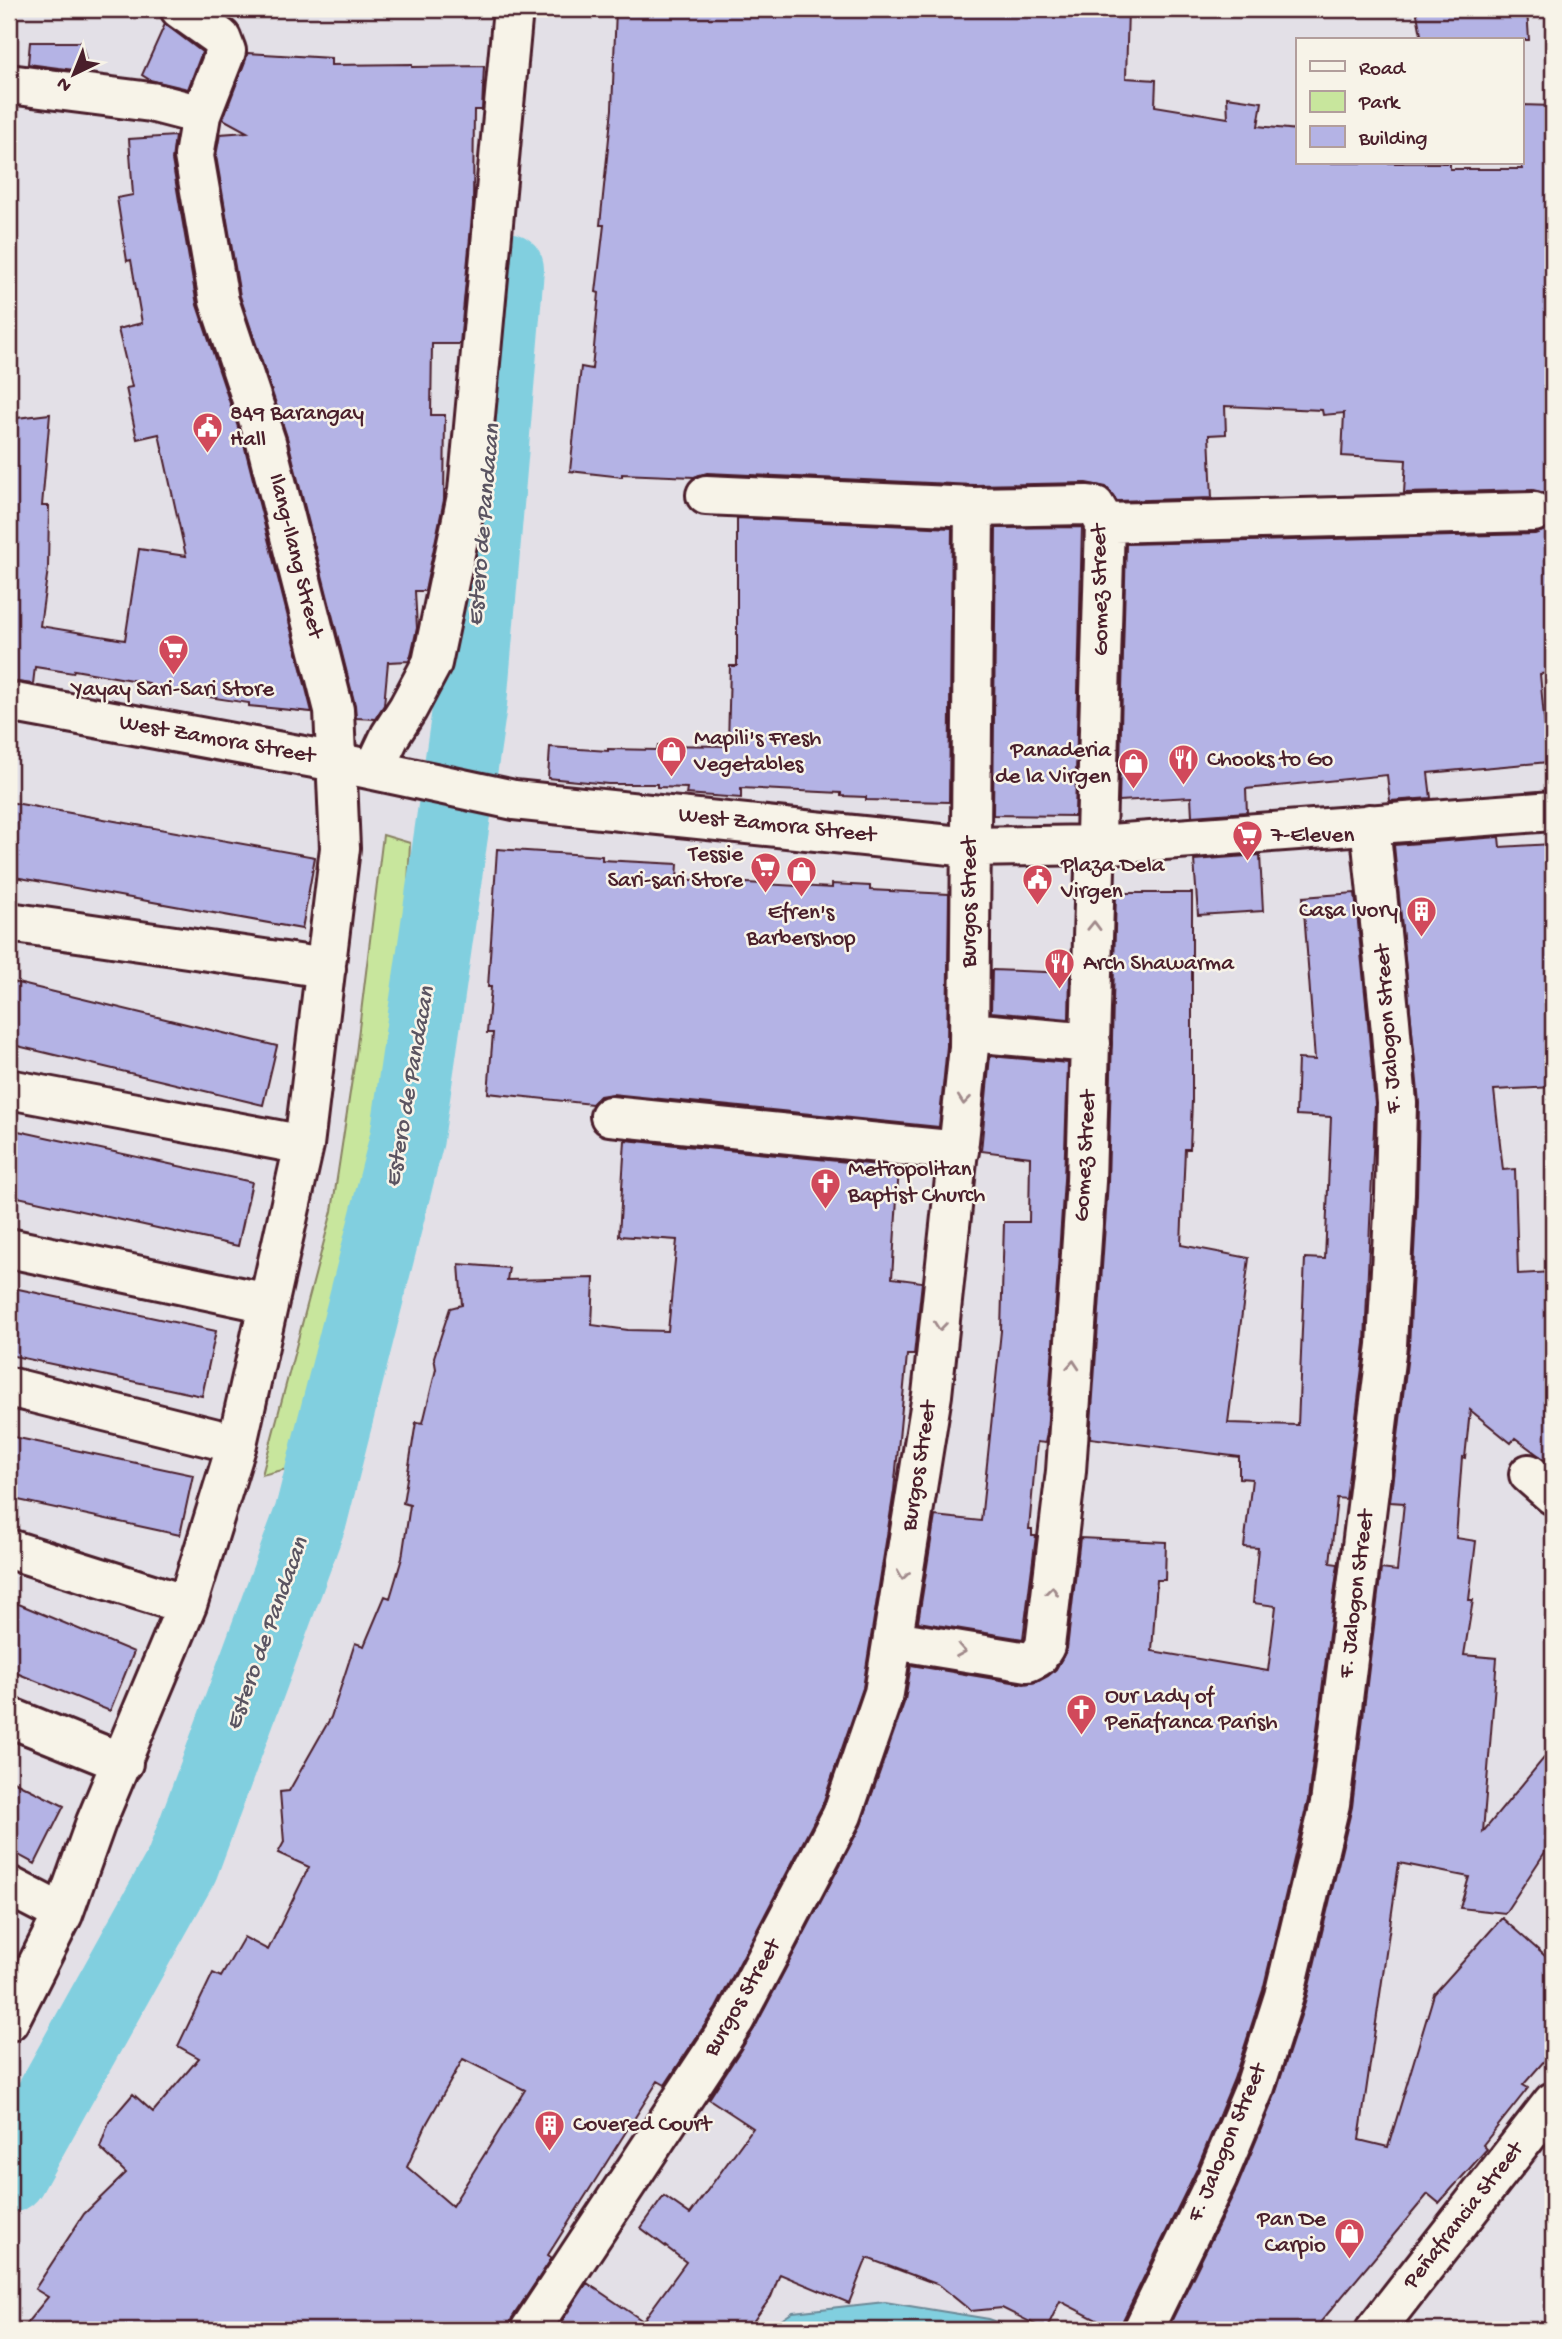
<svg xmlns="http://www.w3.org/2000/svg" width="1562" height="2339" viewBox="0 0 1562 2339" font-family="'Gochi Hand',sans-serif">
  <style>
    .green { fill: #c8e69d; stroke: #898264; stroke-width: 2 }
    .water { fill: #81cfdf; stroke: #6b8997; stroke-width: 2 }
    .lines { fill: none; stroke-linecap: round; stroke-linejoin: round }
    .river { stroke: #81cfdf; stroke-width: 74 }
    .building { fill: #b4b3e5; stroke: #4a1f2b; stroke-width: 2; fill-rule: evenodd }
    .minor-casing { stroke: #4a1f2b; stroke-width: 44 }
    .minor { stroke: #f7f3e8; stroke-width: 38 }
    .oneway { stroke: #a0898a }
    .labels { text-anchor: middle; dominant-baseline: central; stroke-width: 5; stroke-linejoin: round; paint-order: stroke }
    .poi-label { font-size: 23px; fill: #4a1f2b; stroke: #f7f3e8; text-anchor: start }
    .street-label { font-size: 23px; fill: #4a1f2b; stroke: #f7f3e8 }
    .water-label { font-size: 24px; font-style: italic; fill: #5a5461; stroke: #f7f3e8 }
  </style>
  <rect width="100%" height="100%" fill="#e3e0e7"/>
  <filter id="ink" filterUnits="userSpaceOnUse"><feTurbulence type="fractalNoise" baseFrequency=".0143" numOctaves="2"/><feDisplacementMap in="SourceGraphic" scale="14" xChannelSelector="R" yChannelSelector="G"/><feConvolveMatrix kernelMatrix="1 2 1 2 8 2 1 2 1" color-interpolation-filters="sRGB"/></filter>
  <g filter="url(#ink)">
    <!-- green -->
    <path class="green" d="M383 835 410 843 403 989 334 1342 287 1469 262 1475 332 1211 356 1053Z"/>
    <!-- water -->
    <path class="water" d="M885 2302 989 2319 1019 2330H767L793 2312Z"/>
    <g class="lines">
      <!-- river -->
      <path class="river" d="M9 2176 182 1865 311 1516 407 1138 470 704 507 269"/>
    </g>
    <!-- building -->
    <path class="building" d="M616 9H1128L1126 78 1156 80 1155 106 1228 118 1227 97 1262 102 1258 126 1298 130V163H1450V169H1522V105L1553 106 1551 327H1553V502L1545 493 1533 490 1404 493 1406 460 1342 456 1344 413 1323 415 1322 410 1225 406 1226 434 1209 435 1212 498 1117 501 1106 487 1086 483 974 485 707 473 694 477 622 474V477L570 471 581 367 592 369 599 293 596 292 604 225H600L612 109Z
      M1416 9H1527L1529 40H1422Z
      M165 24 202 52 188 89 150 80 142 75Z
      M30 42H81L89 72 28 64Z
      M247 53 331 58V65L412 64V67L484 66 482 110H474L473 205 460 344H432L431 415H445L444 500 425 591H415L417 628 411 655 409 661 388 662 384 705 375 719 356 718 355 705 287 437 240 296 216 156 220 134 247 132 223 119 246 59Z
      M175 136 172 160 197 305 245 448 312 712 249 706V703L148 688 149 683 74 670 73 673 35 667 33 684 9 681V419L50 414 42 506H49L48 569 40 626 125 640 139 549 186 556 159 434 137 439 126 388 132 387 118 329 142 323 131 260 127 261 117 198 133 195 129 139Z
      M737 518 952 528 949 802 866 800V797L841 796V793L741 788V798L686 794 687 788 657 787V784H608L548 778 550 747 608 751V749L657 750 658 745 728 746 730 666H737Z
      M1553 522V536H1546L1553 621V673L1540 674 1548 762 1428 773 1431 798 1390 801 1387 775 1246 789 1247 812 1192 816 1191 797 1119 801 1126 544 1535 534 1546 530Z
      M1082 527 1075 816 993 815 996 528Z
      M9 802 315 857 302 929 9 876Z
      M1499 837 1500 847 1553 844V1087L1494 1090 1503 1170 1515 1169 1518 1274 1553 1272V1466L1515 1438 1511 1443 1470 1410 1465 1458 1462 1457 1456 1538 1476 1541 1469 1600H1473L1464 1655 1497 1658 1483 1832 1553 1747V1840L1505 1913 1460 1908 1469 1877 1399 1863 1359 2140 1388 2147 1434 1994 1502 1918 1553 1963V2051L1523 2085 1528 2088 1483 2145 1487 2149 1439 2203 1428 2194 1314 2330H1167L1237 2187 1275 2095 1305 2003 1352 1807 1381 1569 1397 1571 1404 1503 1390 1502 1409 1346 1417 1195 1419 1103 1394 845Z
      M497 849 602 856V860L678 864 677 879 832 888V884L870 886V890L949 894 947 1046 939 1127 612 1094 600 1096 592 1104 488 1093 493 1033H487L491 987H488Z
      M1260 855 1263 911 1198 915 1194 860Z
      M1116 893H1192V1101L1190 1149H1185L1181 1245 1249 1258 1228 1423 1298 1425 1305 1258 1325 1259 1331 1117 1296 1115 1298 1059 1315 1060 1303 897 1355 893 1368 1023 1375 1104 1365 1343 1346 1499 1337 1498 1330 1563 1338 1564 1308 1800 1263 1990 1234 2079 1197 2169 1123 2320 1121 2330H1116L1060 2301 1046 2330 1002 2308 971 2311 939 2285 867 2258 849 2303 780 2274 771 2297 747 2330H556L587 2283 643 2321 686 2262 641 2228 664 2196 690 2214 753 2128 709 2099 754 2029 861 1825 905 1700 911 1665 1024 1684 1037 1682 1048 1676 1056 1669 1067 1649 1080 1538 1166 1542 1165 1580H1157L1152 1651 1268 1671 1276 1606 1253 1603 1258 1548 1244 1547 1252 1479 1239 1478V1457L1090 1438 1108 1182Z
      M992 970 1070 973 1069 1019 991 1012Z
      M9 981 277 1046 263 1105 9 1044Z
      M990 1056 1068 1063 1064 1180 1047 1433 1045 1443 1037 1442 1029 1529H1032V1536H1036L1023 1639 918 1622 935 1516 981 1521 1001 1331 1004 1222H1029L1030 1157 981 1151Z
      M9 1129 252 1182 238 1246 9 1195Z
      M625 1140 899 1167 892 1278 922 1282 914 1355H907L894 1491 863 1688 822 1806 716 2008 665 2085 658 2081 548 2255 552 2258 512 2318 508 2330H21L48 2297 35 2289 84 2214 126 2173 100 2148 109 2122 133 2094 153 2112 199 2058 178 2046 213 1973 221 1977 244 1937 268 1950 309 1867 278 1853 284 1842 280 1792 289 1791 331 1717 355 1643 364 1646 385 1596 390 1598 402 1558 410 1505 403 1503 416 1422 423 1423 436 1369 434 1357 450 1308 462 1305 459 1264 509 1268 507 1280 594 1278 592 1325 628 1330 668 1331 677 1240 619 1236ZM463 2059 525 2090 452 2206 407 2167 427 2123Z
      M9 1287 216 1331 202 1396 9 1355Z
      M9 1436 193 1475 180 1535 9 1498Z
      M9 1600 134 1652 110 1711 9 1670Z
      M9 1779 64 1806 35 1864 9 1850Z"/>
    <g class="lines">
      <defs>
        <path id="minor" d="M9 84 151 102 201 115
          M706 495 974 507 1086 505 1095 506 1105 523 1086 1181 1066 1471 1045 1646 1038 1657 1028 1662 894 1640
          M1105 523 1534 512
          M9 702 336 762 514 800 970 847 1097 845 1553 811
          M374 770 390 736 408 708 432 663 468 491 513 9
          M9 922 326 968
          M970 1032 1091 1043
          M9 1089 304 1145
          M610 1116 959 1151
          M9 1248 268 1303
          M9 1387 237 1444
          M1529 1474 1553 1495
          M9 1549 187 1605
          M9 1717 123 1763
          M9 1886 63 1914
          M9 2021 63 1914 96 1822 187 1605 237 1444 304 1145 340 848 334 710 266 442 219 301 194 156 201 115 226 51 221 38 180 9
          M530 2330 735 2019 842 1815 884 1693 932 1395 969 1047 974 507
          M1143 2330 1217 2178 1255 2087 1284 1996 1330 1804 1387 1345 1395 1194 1397 1103 1390 1021 1370 824
          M1375 2330 1553 2102"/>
      </defs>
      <!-- minor casing -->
      <use href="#minor" class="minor-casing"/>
      <!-- minor -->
      <use href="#minor" class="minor"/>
    </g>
    <!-- one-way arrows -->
    <defs><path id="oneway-chevron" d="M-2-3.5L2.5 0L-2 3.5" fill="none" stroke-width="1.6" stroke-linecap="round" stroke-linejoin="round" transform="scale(1.75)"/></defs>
    <g class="oneway">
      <use href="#oneway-chevron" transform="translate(1094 926) rotate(-89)"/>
      <use href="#oneway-chevron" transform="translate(964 1100) rotate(96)"/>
      <use href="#oneway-chevron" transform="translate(940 1326) rotate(96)"/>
      <use href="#oneway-chevron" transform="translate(1073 1365) rotate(-86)"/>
      <use href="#oneway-chevron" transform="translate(903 1575) rotate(98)"/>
      <use href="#oneway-chevron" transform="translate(1052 1591) rotate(-83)"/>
      <use href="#oneway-chevron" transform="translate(961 1651) rotate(10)"/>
    </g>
  </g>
  <!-- icons -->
  <defs>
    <symbol id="civic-pin" viewBox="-11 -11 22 30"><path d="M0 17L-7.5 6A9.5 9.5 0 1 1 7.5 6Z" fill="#d1495b" stroke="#f7f3e8"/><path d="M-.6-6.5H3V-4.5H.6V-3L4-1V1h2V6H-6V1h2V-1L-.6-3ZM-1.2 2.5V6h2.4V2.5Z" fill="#fff"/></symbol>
    <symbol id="supermarket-pin" viewBox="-11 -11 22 30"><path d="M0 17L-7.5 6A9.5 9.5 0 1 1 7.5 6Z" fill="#d1495b" stroke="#f7f3e8"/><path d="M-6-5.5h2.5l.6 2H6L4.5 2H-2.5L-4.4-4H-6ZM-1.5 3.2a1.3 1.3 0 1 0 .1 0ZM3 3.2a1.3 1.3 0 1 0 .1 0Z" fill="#fff"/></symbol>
    <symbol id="shop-pin" viewBox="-11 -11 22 30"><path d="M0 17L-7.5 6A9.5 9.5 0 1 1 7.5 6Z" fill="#d1495b" stroke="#f7f3e8"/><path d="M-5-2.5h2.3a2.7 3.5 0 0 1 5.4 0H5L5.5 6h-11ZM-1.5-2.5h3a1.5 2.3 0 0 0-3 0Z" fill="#fff"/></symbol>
    <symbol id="restaurant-pin" viewBox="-11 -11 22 30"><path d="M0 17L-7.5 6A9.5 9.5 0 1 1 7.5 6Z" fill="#d1495b" stroke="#f7f3e8"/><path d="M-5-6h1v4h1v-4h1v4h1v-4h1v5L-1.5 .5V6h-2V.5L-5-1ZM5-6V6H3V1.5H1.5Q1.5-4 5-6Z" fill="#fff"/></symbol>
    <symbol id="building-pin" viewBox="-11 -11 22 30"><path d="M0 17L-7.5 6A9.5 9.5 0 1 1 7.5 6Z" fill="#d1495b" stroke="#f7f3e8"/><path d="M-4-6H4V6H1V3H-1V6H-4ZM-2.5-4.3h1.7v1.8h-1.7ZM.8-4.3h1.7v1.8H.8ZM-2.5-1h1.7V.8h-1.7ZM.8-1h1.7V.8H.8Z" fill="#fff"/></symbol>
    <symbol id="church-pin" viewBox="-11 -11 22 30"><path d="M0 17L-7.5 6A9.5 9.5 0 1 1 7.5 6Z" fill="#d1495b" stroke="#f7f3e8"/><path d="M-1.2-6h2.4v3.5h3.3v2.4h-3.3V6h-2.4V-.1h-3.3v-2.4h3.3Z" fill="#fff"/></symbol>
  </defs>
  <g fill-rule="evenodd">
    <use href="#civic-pin" x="190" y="410" width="35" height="47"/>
    <use href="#supermarket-pin" x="156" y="632" width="35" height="47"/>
    <use href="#shop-pin" x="654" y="734" width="35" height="47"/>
    <use href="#restaurant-pin" x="1166" y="742" width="35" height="47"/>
    <use href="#shop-pin" x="1116" y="746" width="35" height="47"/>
    <use href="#supermarket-pin" x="1230" y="818" width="35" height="47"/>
    <use href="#supermarket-pin" x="748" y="850" width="35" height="47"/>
    <use href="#shop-pin" x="784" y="854" width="35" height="47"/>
    <use href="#civic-pin" x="1020" y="862" width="35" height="47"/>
    <use href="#building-pin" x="1404" y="894" width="35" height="47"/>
    <use href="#restaurant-pin" x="1042" y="946" width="35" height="47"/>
    <use href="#church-pin" x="808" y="1166" width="35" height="47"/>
    <use href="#church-pin" x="1064" y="1692" width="35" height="47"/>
    <use href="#building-pin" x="532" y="2108" width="35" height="47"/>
    <use href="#shop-pin" x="1332" y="2216" width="35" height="47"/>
  </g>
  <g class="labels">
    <!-- poi labels -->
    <g class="poi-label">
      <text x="230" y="414">849 Barangay<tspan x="230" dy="26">Hall</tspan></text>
      <text x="173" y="690" text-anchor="middle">Yayay Sari-Sari Store</text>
      <text x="694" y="739">Mapili's Fresh<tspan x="694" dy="26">Vegetables</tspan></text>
      <text x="1111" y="751" text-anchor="end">Panaderia<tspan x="1111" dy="26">de la Virgen</tspan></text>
      <text x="1207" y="760">Chooks to Go</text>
      <text x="1271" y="836">7-Eleven</text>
      <text x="743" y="855" text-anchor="end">Tessie<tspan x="743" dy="26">Sari-sari Store</tspan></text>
      <text x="1061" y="866">Plaza Dela<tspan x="1061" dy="26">Virgen</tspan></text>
      <text x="1398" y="911" text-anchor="end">Casa Ivory</text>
      <text x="801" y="913" text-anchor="middle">Efren's<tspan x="801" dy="26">Barbershop</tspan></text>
      <text x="1083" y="964">Arch Shawarma</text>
      <text x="848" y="1170">Metropolitan<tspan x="848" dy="26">Baptist Church</tspan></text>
      <text x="1105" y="1697">Our Lady of<tspan x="1105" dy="26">Peñafranca Parish</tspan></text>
      <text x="573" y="2125">Covered Court</text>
      <text x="1326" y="2220" text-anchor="end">Pan De<tspan x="1326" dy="26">Carpio</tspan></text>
    </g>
    <!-- street labels -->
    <g class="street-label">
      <text transform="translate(295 556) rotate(76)">Ilang-Ilang Street</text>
      <text transform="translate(1101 590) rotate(-91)">Gomez Street</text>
      <text transform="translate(217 740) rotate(10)">West Zamora Street</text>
      <text transform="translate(777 826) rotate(6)">West Zamora Street</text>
      <text transform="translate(970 902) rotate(-90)">Burgos Street</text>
      <text transform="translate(1389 1029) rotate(-94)">F. Jalogon Street</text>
      <text transform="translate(1086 1156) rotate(-87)">Gomez Street</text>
      <text transform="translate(920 1466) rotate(-81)">Burgos Street</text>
      <text transform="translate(1357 1594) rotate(-83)">F. Jalogon Street</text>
      <text transform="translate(743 1998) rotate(-60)">Burgos Street</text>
      <text transform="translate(1228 2143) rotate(-67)">F. Jalogon Street</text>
      <text transform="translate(1464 2216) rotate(-52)">Peñafrancia Street</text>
    </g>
    <!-- water labels -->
    <g class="water-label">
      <text transform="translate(485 525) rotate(-85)">Estero de Pandacan</text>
      <text transform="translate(411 1087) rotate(-80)">Estero de Pandacan</text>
      <text transform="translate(268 1634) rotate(-70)">Estero de Pandacan</text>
    </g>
  </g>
  <!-- margin -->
  <rect width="1562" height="2339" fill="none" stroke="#f7f3e8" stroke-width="35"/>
  <rect x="18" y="18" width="1527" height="2304" fill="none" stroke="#4a1f2b" stroke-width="2.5" filter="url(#ink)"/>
  <!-- legend -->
  <rect x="1296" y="38" width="228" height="126" fill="#f7f3e8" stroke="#b29e9c" stroke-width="2"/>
  <rect x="1310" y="61" width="35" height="10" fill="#f7f3e8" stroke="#b29e9c" stroke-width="2"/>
  <text x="1359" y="74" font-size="21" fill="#4a1f2b">Road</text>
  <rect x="1310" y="91" width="35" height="21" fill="#c8e69d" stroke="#b29e9c" stroke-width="2"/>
  <text x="1359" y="108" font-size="21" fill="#4a1f2b">Park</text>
  <rect x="1310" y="126" width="35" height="21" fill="#b4b3e5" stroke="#b29e9c" stroke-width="2"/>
  <text x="1359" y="144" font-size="21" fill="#4a1f2b">Building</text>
  <!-- north arrow -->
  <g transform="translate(74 74) rotate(223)" stroke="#f7f3e8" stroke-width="5" paint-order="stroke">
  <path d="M0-5L12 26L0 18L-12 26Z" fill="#4a1f2b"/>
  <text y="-10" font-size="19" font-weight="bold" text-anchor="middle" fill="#4a1f2b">N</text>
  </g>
</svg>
